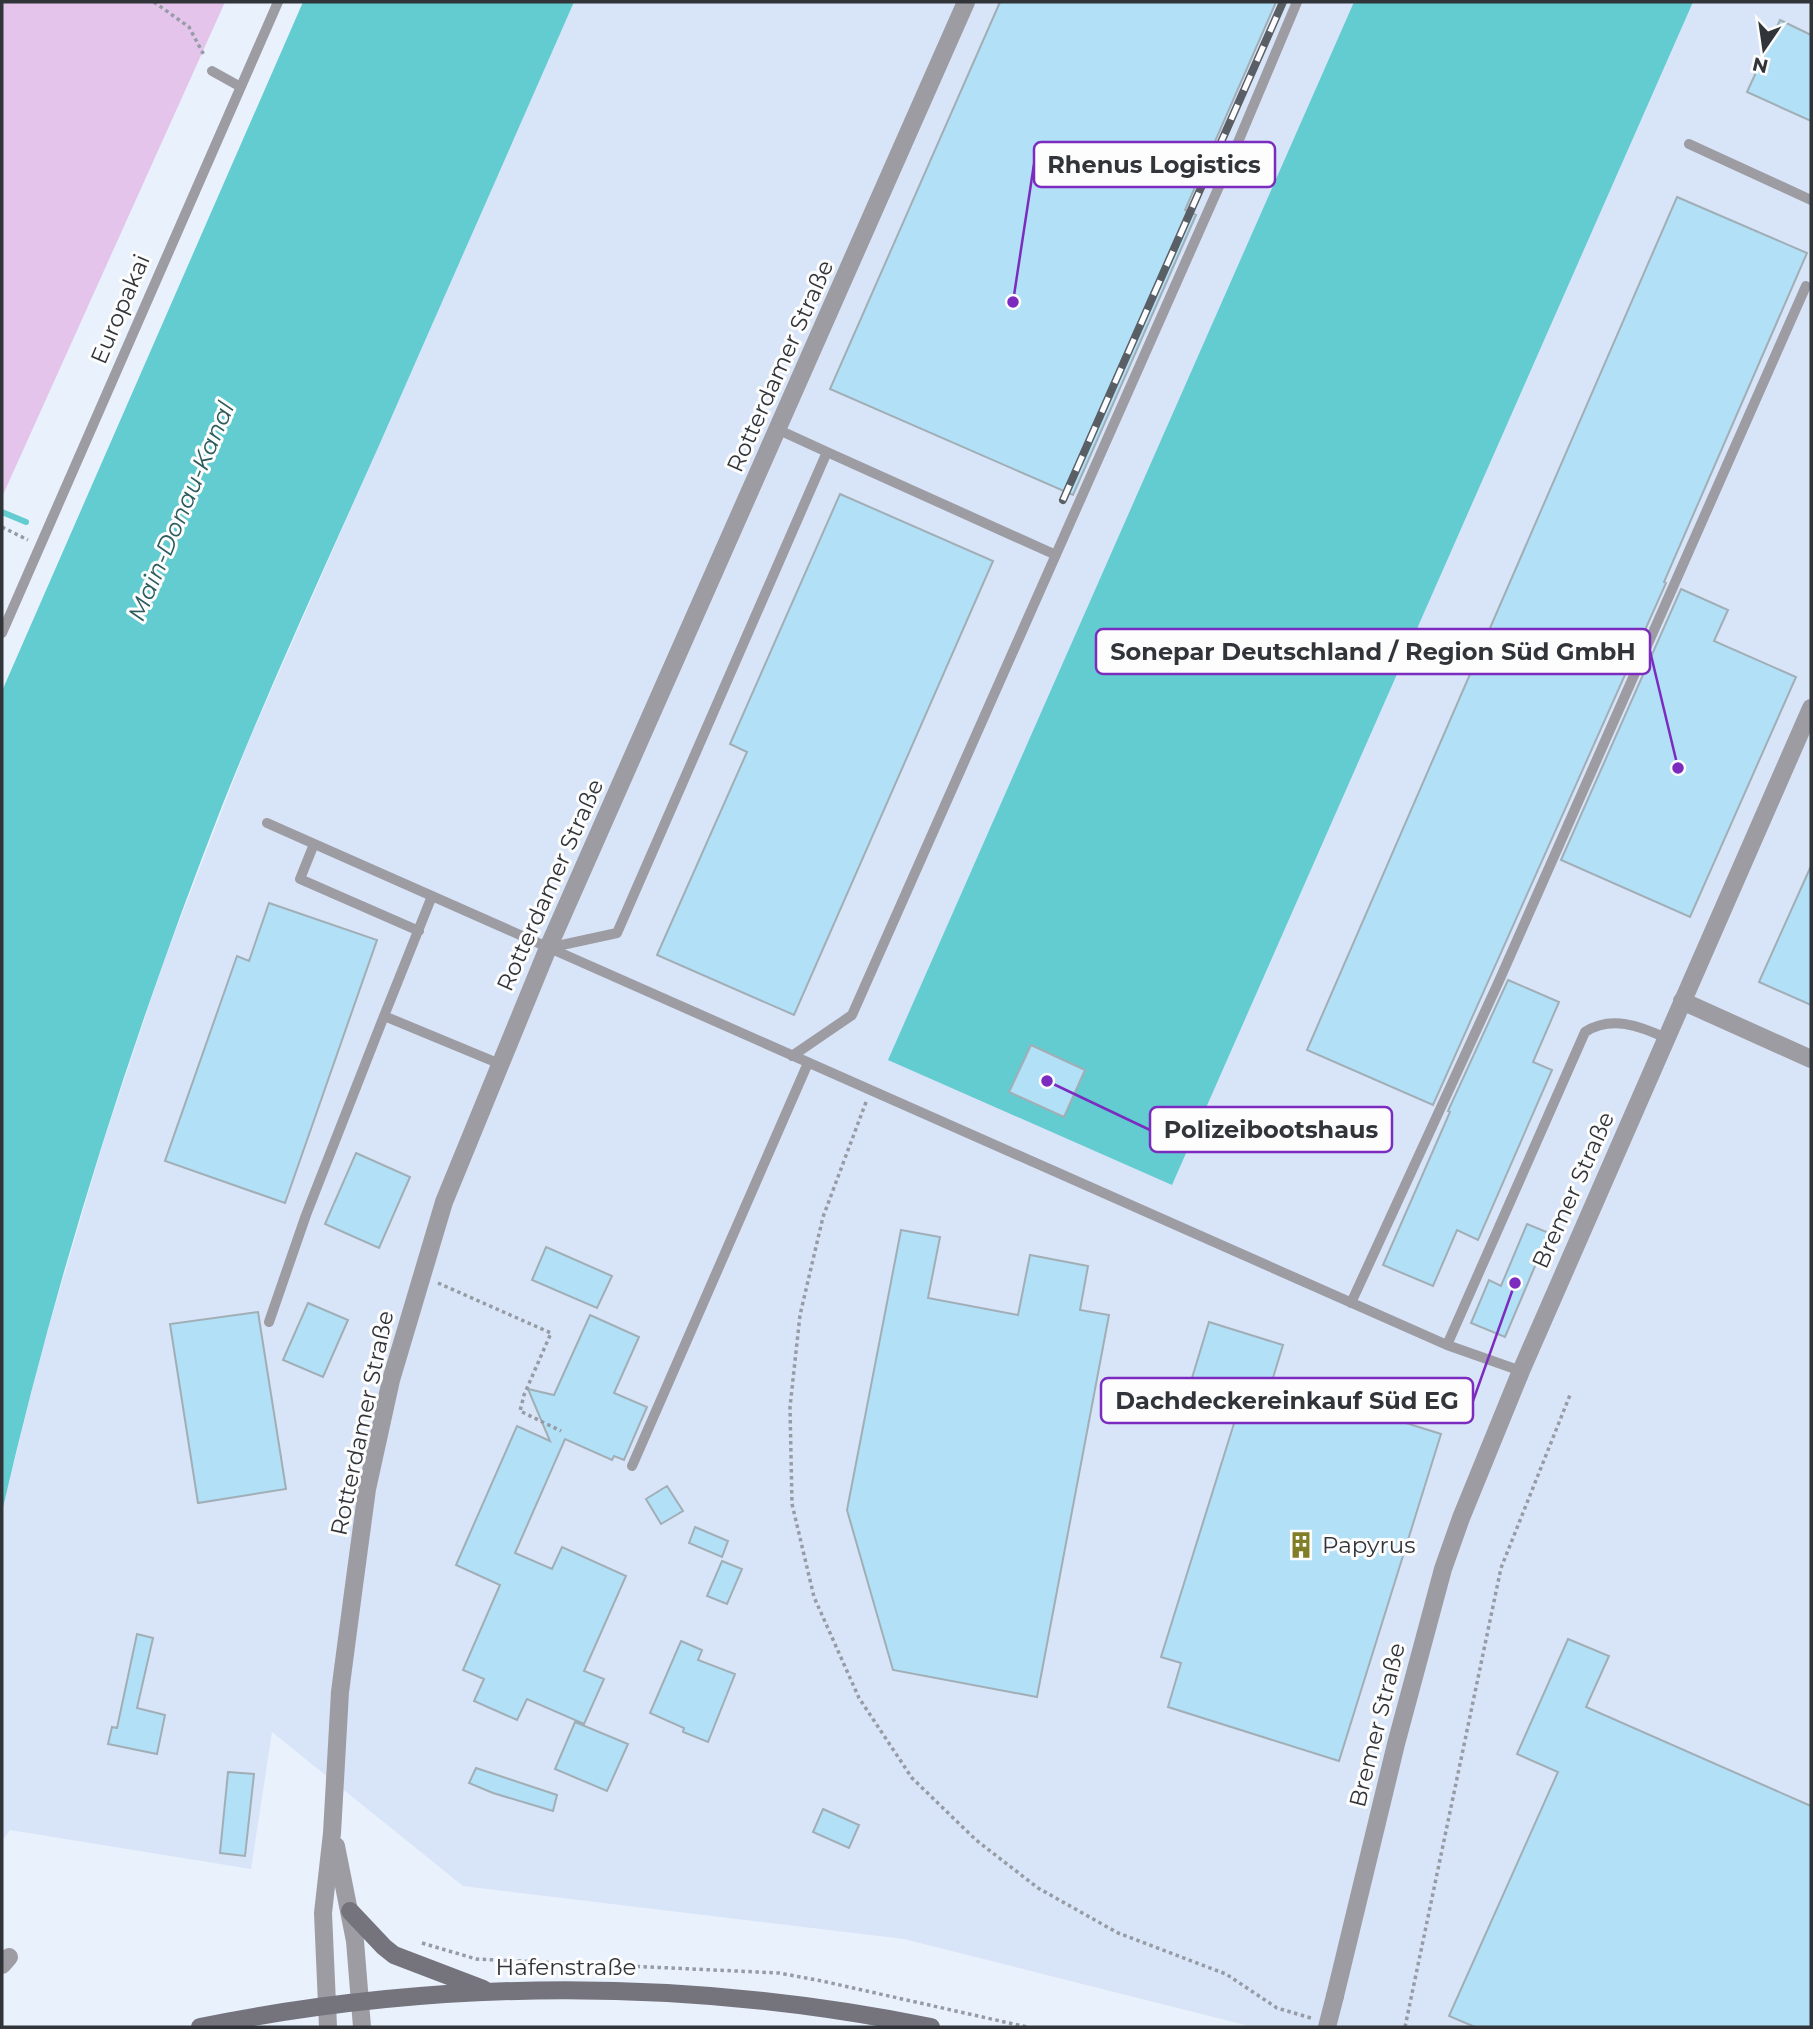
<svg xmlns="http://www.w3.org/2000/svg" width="1813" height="2029" viewBox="0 0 1813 2029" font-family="Montserrat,sans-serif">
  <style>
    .built { fill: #d8e4f7 }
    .green { fill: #e4c4ea }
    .water { fill: #62ccd1 }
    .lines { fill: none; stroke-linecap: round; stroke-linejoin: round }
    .stream { stroke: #62ccd1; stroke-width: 6 }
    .building { fill: #b1e0f7; stroke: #a1aeb6; stroke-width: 2 }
    .path { stroke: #969ca5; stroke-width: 3.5; stroke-dasharray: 3.5 3.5; stroke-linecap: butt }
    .service { stroke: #9d9ca2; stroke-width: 10 }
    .minor { stroke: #9d9ca2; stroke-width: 18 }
    .secondary { stroke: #75747d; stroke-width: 18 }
    .rail-casing { stroke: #5a5e65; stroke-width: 8 }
    .rail { stroke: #fdfdfd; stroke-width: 5; stroke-dasharray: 16; stroke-linecap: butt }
    .minor-bridge { stroke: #9d9ca2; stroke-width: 18 }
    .labels { text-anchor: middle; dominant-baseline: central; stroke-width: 6; stroke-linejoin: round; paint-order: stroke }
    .street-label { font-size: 23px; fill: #313439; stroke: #fdfdfd }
    .poi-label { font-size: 23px; fill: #313439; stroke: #fdfdfd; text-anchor: start }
    .water-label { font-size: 24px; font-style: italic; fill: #2d5c5e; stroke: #fdfdfd }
    .leader { fill: none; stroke: #7b2cbf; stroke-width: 2.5 }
    .callout-dot { fill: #7b2cbf; stroke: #fdfdfd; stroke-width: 2.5 }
    .callout { fill: #fdfdfd; stroke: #7b2cbf; stroke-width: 2.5 }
    .callout-label { font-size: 24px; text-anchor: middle; font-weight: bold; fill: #313439 }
  </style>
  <rect width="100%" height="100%" fill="#e9f1fd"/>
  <!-- built -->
  <path class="built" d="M574 2H1811V2027H1253L904 1939 463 1886 272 1732 251 1869 10 1830 2 1841V1512L41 1353 104 1140 164 961 248 743Z"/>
  <!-- green -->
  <path class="green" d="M2 2H225L2 497Z"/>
  <!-- water -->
  <path class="water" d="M303 2H574C510 148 445 295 381 441 327 562 271 683 222 806 132 1036 57 1272 2 1512V691Z
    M1354 2H1693L1172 1185 888 1060Z"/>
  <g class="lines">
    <!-- stream -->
    <path class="stream" d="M2 512 26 522"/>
  </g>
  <!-- building -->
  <path class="building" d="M1000 2H1276L1185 210 1196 215 1073 495 830 389Z
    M1780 20 1811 35V121L1747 92Z
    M1677 197 1807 253 1664 582 1666 583 1433 1105 1307 1050Z
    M840 494 993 561 794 1015 657 955 747 752 730 744Z
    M1681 589 1728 610 1714 641 1796 677 1690 917 1561 860Z
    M1811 866V1005L1759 982Z
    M269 903 377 940 285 1203 165 1161 237 956 249 961Z
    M1508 980 1559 1002 1533 1062 1552 1070 1478 1240 1457 1230 1433 1286 1383 1265 1450 1112 1448 1111Z
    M1031 1045 1085 1070 1064 1117 1009 1092Z
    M356 1153 410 1177 379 1248 325 1224Z
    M1527 1224 1549 1233 1505 1337 1471 1323 1489 1280 1501 1286Z
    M901 1230 940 1237 928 1298 1018 1315 1030 1255 1088 1266 1080 1310 1109 1315 1037 1697 893 1670 847 1510Z
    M546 1247 612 1276 597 1308 532 1280Z
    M308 1303 348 1320 323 1377 283 1360Z
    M258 1312 286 1489 198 1503 170 1324Z
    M590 1315 639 1337 614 1393 647 1407 624 1460 614 1456 612 1460 565 1439 515 1553 552 1569 562 1547 626 1576 584 1671 604 1679 584 1724 527 1699 517 1720 474 1701 484 1679 463 1670 500 1585 456 1565 517 1426 550 1441 528 1389 554 1395Z
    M1209 1322 1283 1345 1272 1381 1441 1434 1339 1761 1168 1707 1181 1663 1161 1657 1236 1417 1185 1401Z
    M667 1486 683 1511 661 1524 646 1499Z
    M695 1527 728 1541 722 1557 689 1543Z
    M722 1561 742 1569 727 1604 707 1596Z
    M137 1634 153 1638 137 1708 165 1715 157 1754 108 1744 112 1727 117 1728Z
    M1568 1639 1609 1656 1586 1707 1811 1806V2027H1475L1449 2016 1558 1772 1517 1754Z
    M681 1641 702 1650 698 1660 735 1674 708 1742 683 1732 684 1728 650 1713Z
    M575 1722 628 1744 607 1791 555 1769Z
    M476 1768 557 1795 553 1811 493 1793 469 1783Z
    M228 1772 254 1774 245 1856 220 1853Z
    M823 1809 859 1825 849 1848 813 1832Z"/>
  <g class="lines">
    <!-- path -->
    <path class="path" d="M154 2 189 27 205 57
      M2 527 28 540
      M866 1102 823 1217 800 1315 790 1407 792 1504 814 1597 859 1698 912 1778 976 1840 1038 1888 1118 1933 1226 1974 1277 2008 1311 2018
      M438 1283 551 1333 524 1395 520 1411 561 1431
      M422 1943 476 1959 779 1973 822 1981 1027 2027
      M1405 2027 1501 1568 1570 1395"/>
    <!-- service -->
    <path class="service" d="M212 71 239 86
      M1689 144 1811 200
      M827 452 1056 555
      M2 633 278 2
      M267 823 1447 1345 1521 1371
      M314 844 300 879 419 931
      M548 948 617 933 827 452 779 430
      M384 1016 432 896
      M792 1056 852 1015 1225 173 1297 2
      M1351 1303 1499 981 1806 286
      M269 1322 306 1215 384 1016 500 1064
      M1447 1345 1585 1032C1611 1015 1640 1026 1666 1038
      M632 1466 808 1063"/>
    <!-- minor -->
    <path class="minor" d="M1682 1001 1811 1059
      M336 1846 355 1941 362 2027
      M2 1965 9 1957
      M1335 1996 1396 1744 1443 1569 1461 1518 1521 1371 1811 708
      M328 2027 323 1913 332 1833 340 1692 353 1593 367 1489 391 1380 444 1202 548 948 966 2"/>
    <!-- secondary -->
    <path class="secondary" d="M350 1911 384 1947 394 1955 483 1989
      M200 2027C442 1978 690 1978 931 2027"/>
    <defs>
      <path id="rail" d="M1063 500 1283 2"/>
    </defs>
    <!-- rail casing -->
    <use href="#rail" class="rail-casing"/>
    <!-- rail -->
    <use href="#rail" class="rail"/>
    <!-- minor-bridge -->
    <path class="minor-bridge" d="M1327 2027 1335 1996"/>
  </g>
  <!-- icons -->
  <defs>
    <symbol id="building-bare" viewBox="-9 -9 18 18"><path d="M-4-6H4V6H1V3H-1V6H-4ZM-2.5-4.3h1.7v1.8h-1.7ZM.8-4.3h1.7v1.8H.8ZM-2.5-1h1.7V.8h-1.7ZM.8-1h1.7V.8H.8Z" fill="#807e27" stroke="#fdfdfd" stroke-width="2.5" paint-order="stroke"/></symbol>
  </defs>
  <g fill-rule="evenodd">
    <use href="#building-bare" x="1282" y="1526" width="38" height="38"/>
  </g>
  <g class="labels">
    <!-- street labels -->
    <g class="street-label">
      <text transform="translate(120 309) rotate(-67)">Europakai</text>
      <text transform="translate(780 366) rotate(-66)">Rotterdamer Straße</text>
      <text transform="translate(550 885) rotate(-66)">Rotterdamer Straße</text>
      <text transform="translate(1573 1190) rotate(-66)">Bremer Straße</text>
      <text transform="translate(362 1423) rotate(-78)">Rotterdamer Straße</text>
      <text transform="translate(1377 1725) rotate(-76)">Bremer Straße</text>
      <text x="566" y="1967">Hafenstraße</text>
    </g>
    <!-- poi labels -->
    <g class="poi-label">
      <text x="1322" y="1545">Papyrus</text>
    </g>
    <!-- water labels -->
    <g class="water-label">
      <text transform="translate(181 511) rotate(-67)">Main-Donau-Kanal</text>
    </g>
  </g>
  <!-- callouts -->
  <path class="leader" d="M1013 302L1034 164M1678 768L1650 651M1047 1081L1150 1130M1515 1283L1473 1401"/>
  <g class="callout-dot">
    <circle cx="1013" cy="302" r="7"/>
    <circle cx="1678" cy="768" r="7"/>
    <circle cx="1047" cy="1081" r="7"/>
    <circle cx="1515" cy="1283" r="7"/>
  </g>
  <g class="callout">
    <rect x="1034" y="142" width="241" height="45" rx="7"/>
    <rect x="1096" y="629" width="554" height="45" rx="7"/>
    <rect x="1150" y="1107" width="242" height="45" rx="7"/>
    <rect x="1101" y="1378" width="372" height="45" rx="7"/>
  </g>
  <g class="callout-label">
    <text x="1154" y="173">Rhenus Logistics</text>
    <text x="1373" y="660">Sonepar Deutschland / Region Süd GmbH</text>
    <text x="1271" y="1138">Polizeibootshaus</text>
    <text x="1287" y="1409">Dachdeckereinkauf Süd EG</text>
  </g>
  <!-- border -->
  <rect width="1813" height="2029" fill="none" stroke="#313439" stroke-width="7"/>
  <!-- north arrow -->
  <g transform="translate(1764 49) rotate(193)" stroke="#fdfdfd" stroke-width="5" paint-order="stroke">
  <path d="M0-5L12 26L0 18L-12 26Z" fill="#313439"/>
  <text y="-10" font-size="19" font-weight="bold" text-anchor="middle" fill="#313439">N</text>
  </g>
</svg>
